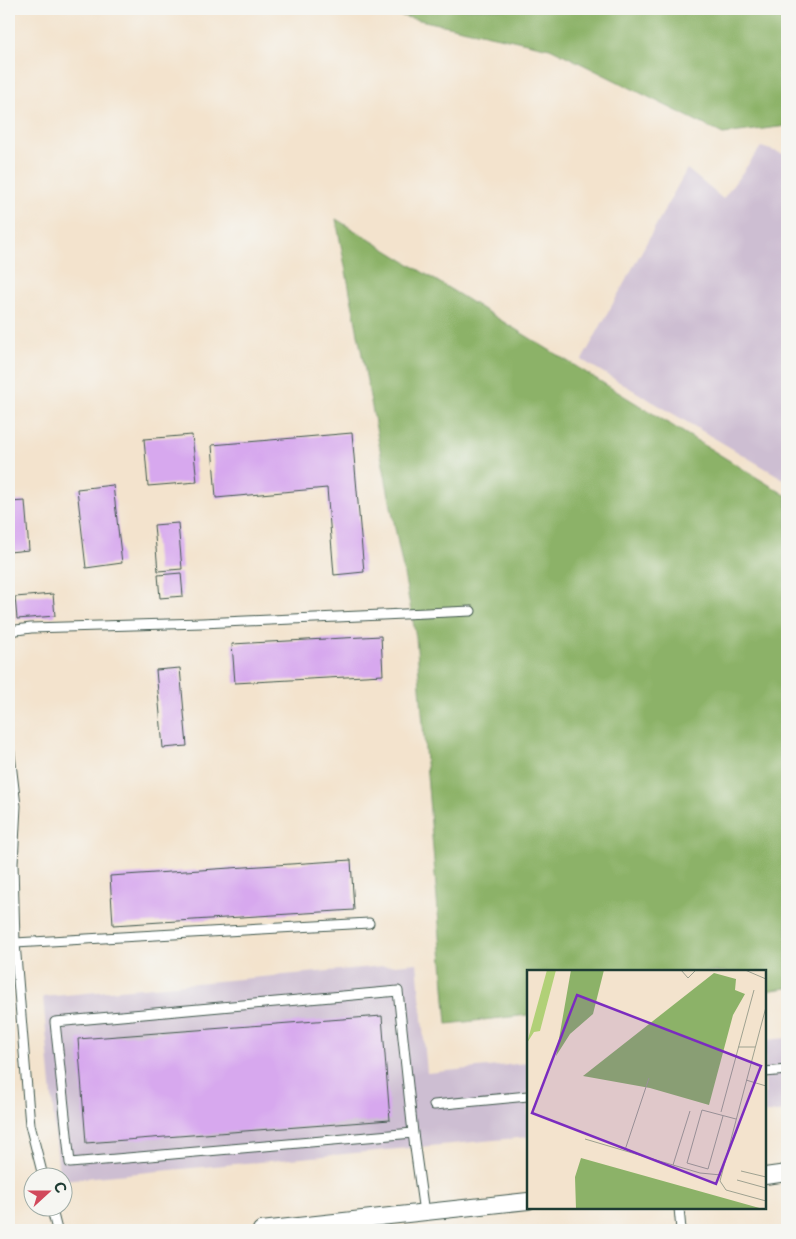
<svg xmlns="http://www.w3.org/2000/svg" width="796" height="1239" viewBox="0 0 796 1239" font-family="'Playpen Sans',sans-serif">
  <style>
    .industrial { fill: #cdbed2 }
    .forest { fill: #8cb268; stroke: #56784e }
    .building { fill: #d7a8ee }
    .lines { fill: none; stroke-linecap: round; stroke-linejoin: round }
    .service-casing { stroke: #3f564b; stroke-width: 11 }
    .minor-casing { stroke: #3f564b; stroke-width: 18 }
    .service { stroke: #fff; stroke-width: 9 }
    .minor { stroke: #fff; stroke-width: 16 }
    .inset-road { fill: none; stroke: #9ea190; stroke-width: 1 }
    .view { fill: #7b2cbf; fill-opacity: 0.15; stroke: #7b2cbf; stroke-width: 2.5 }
    .inset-edge { fill: none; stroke: #1f3d34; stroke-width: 2.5 }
  </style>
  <rect width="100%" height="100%" fill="#f6f6f2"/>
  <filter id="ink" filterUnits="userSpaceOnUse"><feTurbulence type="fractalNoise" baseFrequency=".02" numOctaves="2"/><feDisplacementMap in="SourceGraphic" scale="10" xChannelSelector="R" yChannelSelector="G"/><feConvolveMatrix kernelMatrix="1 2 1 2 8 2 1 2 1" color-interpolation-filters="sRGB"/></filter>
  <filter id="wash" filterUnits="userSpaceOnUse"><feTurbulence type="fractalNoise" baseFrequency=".0096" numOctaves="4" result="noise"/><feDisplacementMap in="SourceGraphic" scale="20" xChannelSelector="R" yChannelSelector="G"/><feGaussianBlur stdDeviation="1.12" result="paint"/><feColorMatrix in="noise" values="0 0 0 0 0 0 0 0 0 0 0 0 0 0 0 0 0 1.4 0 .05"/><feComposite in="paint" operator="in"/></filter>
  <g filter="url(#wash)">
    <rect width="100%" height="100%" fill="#f3e3cd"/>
    <!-- industrial -->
    <path class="industrial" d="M761 147 787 155V481L582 360 687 169 723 199Z
      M417 963 427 1073 528 1063V1137L63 1180 62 1176H59L43 997Z
      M787 1038V1111L765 1113V1040Z"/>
    <!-- forest -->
    <path class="forest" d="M420 9H787V126L723 134 550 48 392 14Z
      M336 219 787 496V988L765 991V972H528V1015L447 1024 416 637Z"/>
    <g id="blocks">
      <!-- building -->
      <path class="building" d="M352 433 364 572 334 575 327 488 216 498 212 445Z
        M192 435 197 482 148 486 144 439Z
        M113 485 122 563 86 568 77 489Z
        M25 501 29 550 9 552V502Z
        M178 523 182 569 158 571 154 525Z
        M181 573 183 596 160 598 158 575Z
        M53 594 55 616 17 619 15 597Z
        M381 636 383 675 235 683 232 644Z
        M180 668 187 746 163 748 156 670Z
        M351 860 354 910 113 925 110 876Z
        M382 1016 390 1120 86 1143 78 1039Z"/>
    </g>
  </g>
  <g filter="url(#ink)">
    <use href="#blocks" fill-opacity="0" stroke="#3f564b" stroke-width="1"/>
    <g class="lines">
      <defs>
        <path id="service" d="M9 631 31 628 202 623 471 611
          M9 746 16 806 13 863 15 943 30 1125 43 1176
          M15 943 369 923
          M765 1072 787 1070
          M434 1105 528 1096
          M413 1133 70 1163 55 1022 398 991 413 1133 424 1213
          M51 1206 57 1230
          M679 1208 681 1230"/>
        <path id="minor" d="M765 1176 787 1173
          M261 1230 528 1201"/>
      </defs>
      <!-- service casing -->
      <use href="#service" class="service-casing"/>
      <!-- minor casing -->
      <use href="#minor" class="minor-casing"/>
      <!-- service -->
      <use href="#service" class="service"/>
      <!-- minor -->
      <use href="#minor" class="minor"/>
    </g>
  </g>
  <!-- overview -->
  <g transform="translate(527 970)">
    <rect width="239" height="239" fill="#f3e3cd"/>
    <path d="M20 0H29L13 61 7 62 0 73Z" fill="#b1d077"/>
    <path d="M44 0H77L66 44 43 64 29 86ZM187 3 209 9 208 20 218 24 206 45 182 135 123 118 56 106ZM54 188 236 239H49L48 207Z" fill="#8cb268"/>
    <path class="inset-road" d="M154 0 161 8 169 0M218 0 239 9M239 37 193 211 199 220 239 231M211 77H228M219 110 239 116M194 142 227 20M196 146 181 199 160 193 175 140 209 149M58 169 173 203 194 205M98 180 122 108M146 195 163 141M214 201 239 207M210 210 239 218"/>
    <path class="view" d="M50 25 234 96 189 214 5 143Z"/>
    <rect width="239" height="239" class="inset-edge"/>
  </g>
  <!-- margin -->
  <rect width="796" height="1239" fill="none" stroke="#f6f6f2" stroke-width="30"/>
  <!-- north arrow -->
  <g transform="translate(48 1192) rotate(69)"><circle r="24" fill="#f6f6f2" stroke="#a0aca6"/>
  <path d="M0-4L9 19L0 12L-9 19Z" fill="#d1495b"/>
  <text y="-8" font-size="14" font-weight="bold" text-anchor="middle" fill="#1f3d34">С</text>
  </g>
</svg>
